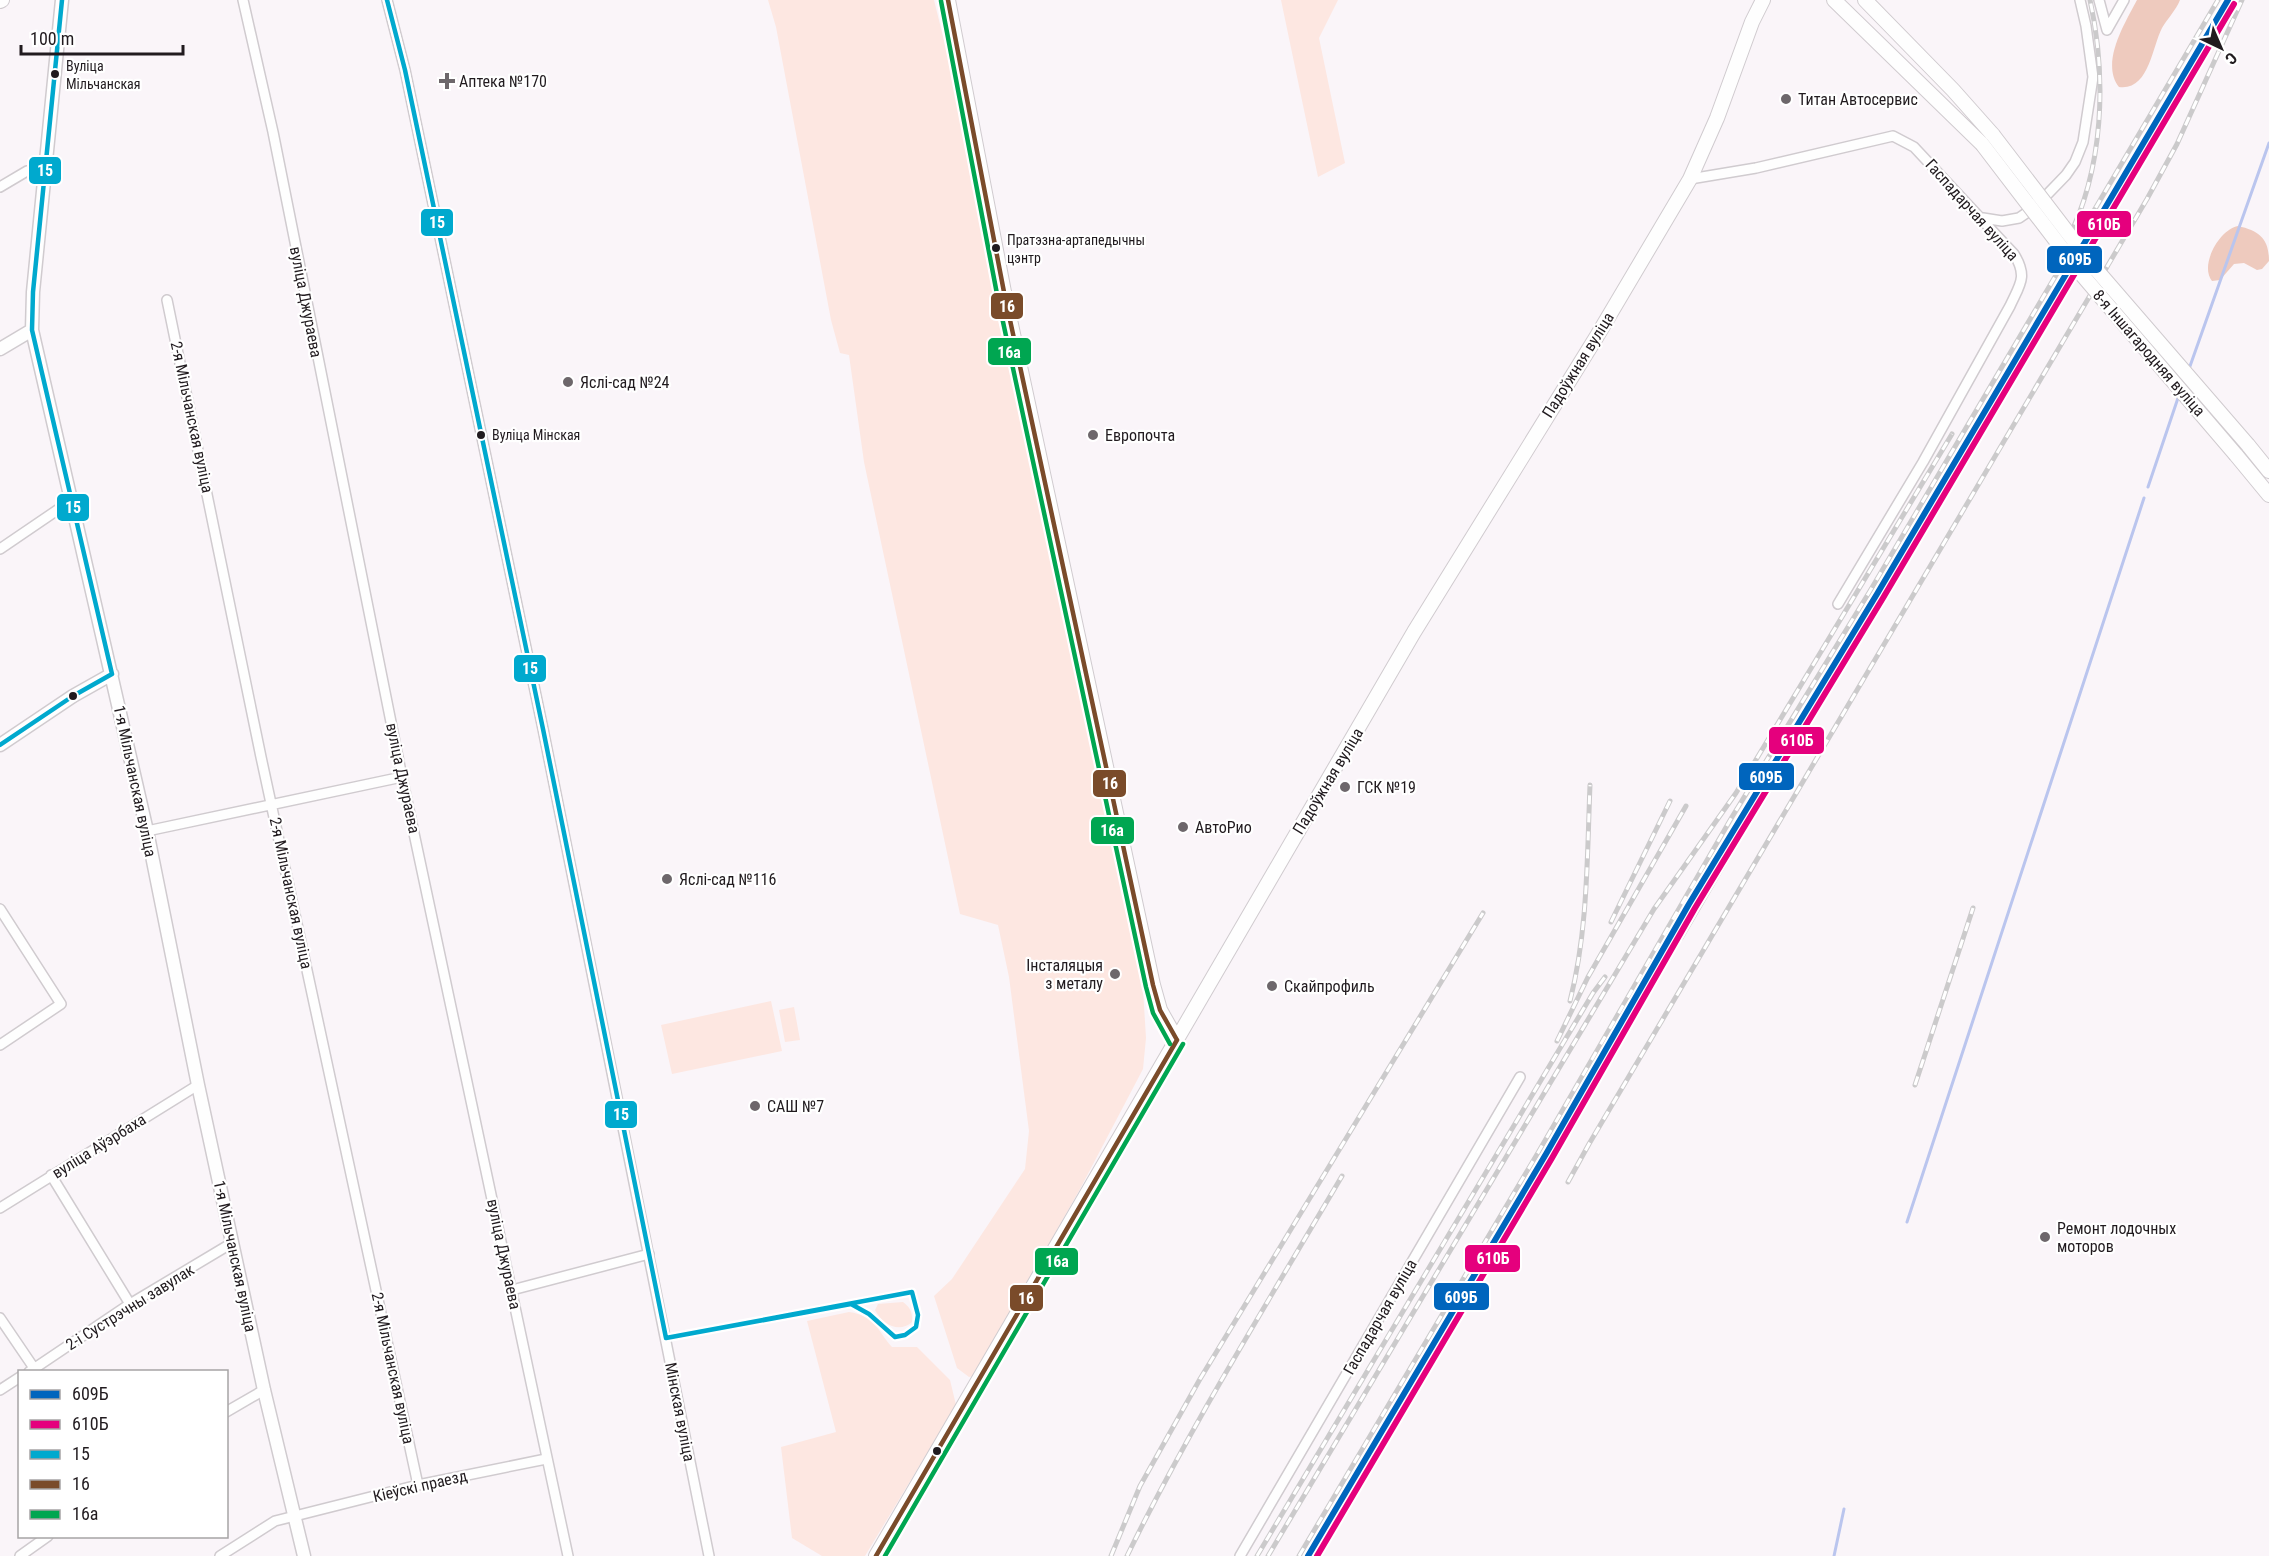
<svg xmlns="http://www.w3.org/2000/svg" width="2269" height="1556" viewBox="0 0 2269 1556" font-family="'Roboto Condensed',sans-serif">
  <style>
    .green { fill: #fde7e1 }
    .forest { fill: #eecabe }
    .lines { fill: none; stroke-linecap: round; stroke-linejoin: round }
    .stream { stroke: #bac5ee; stroke-width: 3 }
    .minor-casing { stroke: #d0cbcf; stroke-width: 12 }
    .tertiary-casing { stroke: #d0cbcf; stroke-width: 15 }
    .secondary-casing { stroke: #d0cbcf; stroke-width: 16 }
    .minor { stroke: #fefefe; stroke-width: 9 }
    .tertiary { stroke: #fefefe; stroke-width: 12 }
    .secondary { stroke: #fefefe; stroke-width: 14 }
    .rail-casing { stroke: #cbcacb; stroke-width: 5 }
    .rail { stroke: #fff; stroke-width: 3; stroke-dasharray: 9; stroke-linecap: butt }
    .secondary-bridge-casing { stroke: #d0cbcf; stroke-width: 16; stroke-linecap: butt }
    .secondary-bridge { stroke: #fefefe; stroke-width: 14 }
    .bus-1-casing { stroke: #fff; stroke-width: 9 }
    .bus-2-casing { stroke: #fff; stroke-width: 9 }
    .bus-3-casing { stroke: #fff; stroke-width: 9 }
    .bus-1 { stroke: #00a9ce; stroke-width: 4.5 }
    .bus-2 { stroke: #7a4b2a; stroke-width: 4.5 }
    .bus-3 { stroke: #00a651; stroke-width: 4.5 }
    .rail-1-casing { stroke: #fff; stroke-width: 10 }
    .rail-2-casing { stroke: #fff; stroke-width: 10 }
    .rail-1 { stroke: #0065bd; stroke-width: 6 }
    .rail-2 { stroke: #e5007d; stroke-width: 6 }
    .bus-dot { fill: #211b1f; stroke: #fff; stroke-width: 2 }
    .poi-dot { fill: #6d676b; stroke: #fff; stroke-width: 2 }
    .labels { text-anchor: middle; dominant-baseline: central; stroke-width: 4.5; stroke-linejoin: round; paint-order: stroke }
    .bus-label { font-size: 14px; fill: #211b1f; stroke: #fff; text-anchor: start }
    .poi-label { font-size: 16px; fill: #211b1f; stroke: #fff; text-anchor: start }
    .street-label { font-size: 16px; fill: #211b1f; stroke: #fff }
    .line-badge { stroke: #fff; stroke-width: 2 }
    .badge-label { font-size: 16px; text-anchor: middle; font-weight: bold; fill: #fff }
  </style>
  <rect width="100%" height="100%" fill="#faf5f9"/>
  <!-- green -->
  <path class="green" d="M768 0H934L951 69 993 294 1143 989 1146 1038 1143 1069 1080 1189 974 1376 969 1377 957 1368 934 1296 952 1279 1025 1169 1029 1131 1009 977 998 925 960 914 864 462 849 355 840 353 831 320 776 27Z
    M1281 0H1338L1319 38 1345 163 1318 177Z
    M771 1001 782 1051 672 1074 661 1025Z
    M794 1007 800 1040 785 1042 779 1010Z
    M903 1302C910 1307 913 1313 912 1322 899 1334 882 1324 875 1310L878 1304Z
    M849 1312C876 1316 876 1329 892 1347H917L950 1380 956 1405 865 1556H822L792 1538 781 1447 836 1432 807 1321Z"/>
  <!-- forest -->
  <path class="forest" d="M2137 0H2180C2176 10 2168 18 2162 28 2152 47 2149 91 2119 87 2100 63 2125 23 2137 0Z
    M2238 226C2260 231 2269 239 2269 261L2262 269 2257 270 2244 263 2234 264 2220 280 2212 281C2199 265 2220 229 2238 226Z"/>
  <g class="lines">
    <!-- stream -->
    <path class="stream" d="M2189 369 2269 143
      M2148 487 2179 395
      M1907 1222 2144 498
      M1834 1556 1844 1509"/>
    <defs>
      <path id="minor" d="M243 0 273 132 402 777 568 1556
        M387 0 405 70 543 729 709 1556
        M2099 0 2107 30
        M2107 30 2124 0
        M1690 179 1756 168 1893 136 1914 147 2014 254C2028 277 2020 284 2010 306L1923 462 1838 604
        M0 187 27 171 44 170
        M1983 218 2002 221 2019 218 2035 207 2066 175 2075 162 2083 142 2093 77 2086 26 2080 0
        M167 300 261 757 418 1485
        M0 549 72 500
        M147 831 402 777
        M0 909 61 1004 0 1045
        M51 1175 130 1304
        M0 1208 198 1085
        M512 1290 649 1254
        M0 1318 36 1371
        M29 1372 130 1304 232 1243
        M0 1390 20 1377
        M226 1412 264 1390
        M20 1556 48 1536
        M220 1556 275 1521 418 1485 546 1459
        M1240 1556 1520 1077"/>
      <path id="tertiary" d="M62 0 33 292 32 330 147 831 198 1085 264 1390 304 1556
        M0 349 32 330
        M0 745 73 696 112 674"/>
      <path id="secondary" d="M948 0 1004 292 1153 985 1160 1010 1177 1040
        M1834 0 1982 144
        M1865 0 1953 90 1993 135
        M0 1 2 0
        M2248 445 2269 471
        M2236 455 2269 495
        M876 1556 1414 632 1597 336 1690 179 1717 118 1752 22 1763 0"/>
    </defs>
    <!-- minor casing -->
    <use href="#minor" class="minor-casing"/>
    <!-- tertiary casing -->
    <use href="#tertiary" class="tertiary-casing"/>
    <!-- secondary casing -->
    <use href="#secondary" class="secondary-casing"/>
    <!-- minor -->
    <use href="#minor" class="minor"/>
    <!-- tertiary -->
    <use href="#tertiary" class="tertiary"/>
    <!-- secondary -->
    <use href="#secondary" class="secondary"/>
    <defs>
      <path id="rail" d="M2067 241C2104 169 2107 78 2090 0
        M1611 922 1670 801
        M1681 938 1784 762
        M1570 1001C1588 930 1587 858 1590 785
        M1557 1041 1588 977 1686 806
        M1915 1085 1973 908
        M1568 1182 1589 1144 2147 199 2177 144 2242 0
        M1111 1556 1140 1486 1200 1379 1483 913
        M1127 1556C1191 1425 1268 1302 1342 1176
        M1257 1556 1593 993 1605 977
        M1268 1556 1654 909 1736 793 1952 434
        M1299 1556 1539 1151 1732 817 1870 591 2218 0"/>
    </defs>
    <!-- rail casing -->
    <use href="#rail" class="rail-casing"/>
    <!-- rail -->
    <use href="#rail" class="rail"/>
    <defs>
      <path id="secondary-bridge" d="M1993 135 2094 267 2248 445
        M1982 144 2083 276 2236 455"/>
    </defs>
    <!-- secondary-bridge casing -->
    <use href="#secondary-bridge" class="secondary-bridge-casing"/>
    <!-- secondary-bridge -->
    <use href="#secondary-bridge" class="secondary-bridge"/>
    <defs>
      <path id="bus-1" d="M62 0 33 292 32 330 112 674
        M387 0 405 70 543 729 666 1338
        M0 745 73 696 112 674
        M912 1292 918 1315 916 1327 905 1335 895 1337 869 1314 851 1304 666 1338Z"/>
      <path id="bus-2" d="M948 0 1004 292 1153 985 1160 1010 1177 1040
        M876 1556 1177 1040"/>
      <path id="bus-3" d="M941 1 997 294 1146 987 1153 1013 1170 1044
        M885 1556 1183 1044"/>
    </defs>
    <!-- bus-1 casing -->
    <use href="#bus-1" class="bus-1-casing"/>
    <!-- bus-2 casing -->
    <use href="#bus-2" class="bus-2-casing"/>
    <!-- bus-3 casing -->
    <use href="#bus-3" class="bus-3-casing"/>
    <!-- bus-1 -->
    <use href="#bus-1" class="bus-1"/>
    <!-- bus-2 -->
    <use href="#bus-2" class="bus-2"/>
    <!-- bus-3 -->
    <use href="#bus-3" class="bus-3"/>
    <defs>
      <path id="rail-1" d="M1308 1556 1546 1154 1689 904 1877 594 2228 0"/>
      <path id="rail-2" d="M1317 1556 1552 1158 1695 908 1883 598 2234 4"/>
    </defs>
    <!-- rail-1 casing -->
    <use href="#rail-1" class="rail-1-casing"/>
    <!-- rail-2 casing -->
    <use href="#rail-2" class="rail-2-casing"/>
    <!-- rail-1 -->
    <use href="#rail-1" class="rail-1"/>
    <!-- rail-2 -->
    <use href="#rail-2" class="rail-2"/>
  </g>
  <!-- markers -->
  <g class="bus-dot">
    <circle cx="55" cy="74" r="5"/>
    <circle cx="996" cy="248" r="5"/>
    <circle cx="481" cy="435" r="5"/>
    <circle cx="73" cy="696" r="5"/>
    <circle cx="937" cy="1451" r="5"/>
  </g>
  <g class="poi-dot">
    <path d="M444 72h6v6h6v6h-6v6h-6v-6h-6v-6h6z"/>
    <circle cx="1786" cy="99" r="6"/>
    <circle cx="568" cy="382" r="6"/>
    <circle cx="1093" cy="435" r="6"/>
    <circle cx="1345" cy="787" r="6"/>
    <circle cx="1183" cy="827" r="6"/>
    <circle cx="667" cy="879" r="6"/>
    <circle cx="1115" cy="974" r="6"/>
    <circle cx="1272" cy="986" r="6"/>
    <circle cx="755" cy="1106" r="6"/>
    <circle cx="2045" cy="1237" r="6"/>
  </g>
  <g class="labels">
    <!-- bus labels -->
    <g class="bus-label">
      <text x="66" y="66">Вуліца<tspan x="66" dy="18">Мільчанская</tspan></text>
      <text x="1007" y="240">Пратэзна-артапедычны<tspan x="1007" dy="18">цэнтр</tspan></text>
      <text x="492" y="435">Вуліца Мінская</text>
    </g>
    <!-- poi labels -->
    <g class="poi-label">
      <text x="459" y="81">Аптека №170</text>
      <text x="1798" y="99">Титан Автосервис</text>
      <text x="580" y="382">Яслі-сад №24</text>
      <text x="1105" y="435">Европочта</text>
      <text x="1357" y="787">ГСК №19</text>
      <text x="1195" y="827">АвтоРио</text>
      <text x="679" y="879">Яслі-сад №116</text>
      <text x="1103" y="965" text-anchor="end">Інсталяцыя<tspan x="1103" dy="18">з металу</tspan></text>
      <text x="1284" y="986">Скайпрофиль</text>
      <text x="767" y="1106">САШ №7</text>
      <text x="2057" y="1228">Ремонт лодочных<tspan x="2057" dy="18">моторов</tspan></text>
    </g>
    <!-- street labels -->
    <g class="street-label">
      <text transform="translate(1972 210) rotate(48)">Гаспадарчая вуліца</text>
      <text transform="translate(306 302) rotate(79)">вуліца Джураева</text>
      <text transform="translate(2149 353) rotate(49)">8-я Іншагародняя вуліца</text>
      <text transform="translate(1578 365) rotate(-58)">Падоўжная вуліца</text>
      <text transform="translate(192 417) rotate(78)">2-я Мільчанская вуліца</text>
      <text transform="translate(403 778) rotate(78)">вуліца Джураева</text>
      <text transform="translate(135 781) rotate(78)">1-я Мільчанская вуліца</text>
      <text transform="translate(1328 781) rotate(-59)">Падоўжная вуліца</text>
      <text transform="translate(291 893) rotate(78)">2-я Мільчанская вуліца</text>
      <text transform="translate(99 1146) rotate(-32)">вуліца Аўэрбаха</text>
      <text transform="translate(504 1254) rotate(78)">вуліца Джураева</text>
      <text transform="translate(235 1256) rotate(78)">1-я Мільчанская вуліца</text>
      <text transform="translate(130 1307) rotate(-32)">2-і Сустрэчны завулак</text>
      <text transform="translate(1380 1317) rotate(-60)">Гаспадарчая вуліца</text>
      <text transform="translate(393 1368) rotate(78)">2-я Мільчанская вуліца</text>
      <text transform="translate(680 1412) rotate(79)">Мінская вуліца</text>
      <text transform="translate(420 1486) rotate(-13)">Кіеўскі праезд</text>
    </g>
  </g>
  <g class="line-badge">
    <rect x="28" y="156" width="34" height="29" rx="6" fill="#00a9ce"/>
    <rect x="420" y="208" width="34" height="29" rx="6" fill="#00a9ce"/>
    <rect x="2076" y="210" width="56" height="28" rx="6" fill="#e5007d"/>
    <rect x="2046" y="245" width="57" height="29" rx="6" fill="#0065bd"/>
    <rect x="990" y="292" width="34" height="28" rx="6" fill="#7a4b2a"/>
    <rect x="987" y="337" width="45" height="29" rx="6" fill="#00a651"/>
    <rect x="56" y="493" width="34" height="29" rx="6" fill="#00a9ce"/>
    <rect x="513" y="654" width="34" height="29" rx="6" fill="#00a9ce"/>
    <rect x="1768" y="726" width="57" height="29" rx="6" fill="#e5007d"/>
    <rect x="1738" y="762" width="57" height="29" rx="6" fill="#0065bd"/>
    <rect x="1092" y="769" width="35" height="29" rx="6" fill="#7a4b2a"/>
    <rect x="1090" y="816" width="45" height="29" rx="6" fill="#00a651"/>
    <rect x="604" y="1100" width="34" height="29" rx="6" fill="#00a9ce"/>
    <rect x="1464" y="1244" width="57" height="29" rx="6" fill="#e5007d"/>
    <rect x="1034" y="1247" width="45" height="29" rx="6" fill="#00a651"/>
    <rect x="1433" y="1282" width="57" height="29" rx="6" fill="#0065bd"/>
    <rect x="1009" y="1284" width="35" height="28" rx="6" fill="#7a4b2a"/>
  </g>
  <g class="badge-label">
    <text x="45" y="176">15</text>
    <text x="437" y="228">15</text>
    <text x="2104" y="230">610Б</text>
    <text x="2075" y="265">609Б</text>
    <text x="1007" y="312">16</text>
    <text x="1009" y="358">16а</text>
    <text x="73" y="513">15</text>
    <text x="530" y="674">15</text>
    <text x="1797" y="746">610Б</text>
    <text x="1766" y="783">609Б</text>
    <text x="1110" y="789">16</text>
    <text x="1112" y="836">16а</text>
    <text x="621" y="1120">15</text>
    <text x="1493" y="1264">610Б</text>
    <text x="1057" y="1267">16а</text>
    <text x="1461" y="1303">609Б</text>
    <text x="1026" y="1304">16</text>
  </g>
  <!-- legend -->
  <rect x="18" y="1370" width="210" height="168" fill="#ffffff" stroke="#a6a4a5" stroke-width="1.5"/>
  <rect x="30" y="1390" width="30" height="9" fill="#0065bd" stroke="#a6a4a5" stroke-width="1.5"/>
  <text x="72" y="1400" font-size="18" fill="#211b1f">609Б</text>
  <rect x="30" y="1420" width="30" height="9" fill="#e5007d" stroke="#a6a4a5" stroke-width="1.5"/>
  <text x="72" y="1430" font-size="18" fill="#211b1f">610Б</text>
  <rect x="30" y="1450" width="30" height="9" fill="#00a9ce" stroke="#a6a4a5" stroke-width="1.5"/>
  <text x="72" y="1460" font-size="18" fill="#211b1f">15</text>
  <rect x="30" y="1480" width="30" height="9" fill="#7a4b2a" stroke="#a6a4a5" stroke-width="1.5"/>
  <text x="72" y="1490" font-size="18" fill="#211b1f">16</text>
  <rect x="30" y="1510" width="30" height="9" fill="#00a651" stroke="#a6a4a5" stroke-width="1.5"/>
  <text x="72" y="1520" font-size="18" fill="#211b1f">16а</text>
  <!-- north arrow -->
  <g transform="translate(2221 48) rotate(136)" stroke="#ffffff" stroke-width="4.5" paint-order="stroke">
  <path d="M0-4.5L10 22L0 15L-10 22Z" fill="#211b1f"/>
  <text y="-9" font-size="16" font-weight="bold" text-anchor="middle" fill="#211b1f">С</text>
  </g>
  <!-- scale -->
  <path d="M21 45v9h162v-9" fill="none" stroke="#211b1f" stroke-width="3"/>
  <text x="30" y="45" font-size="18" fill="#211b1f" stroke="#ffffff" stroke-width="4.5" paint-order="stroke">100 m</text>
</svg>
